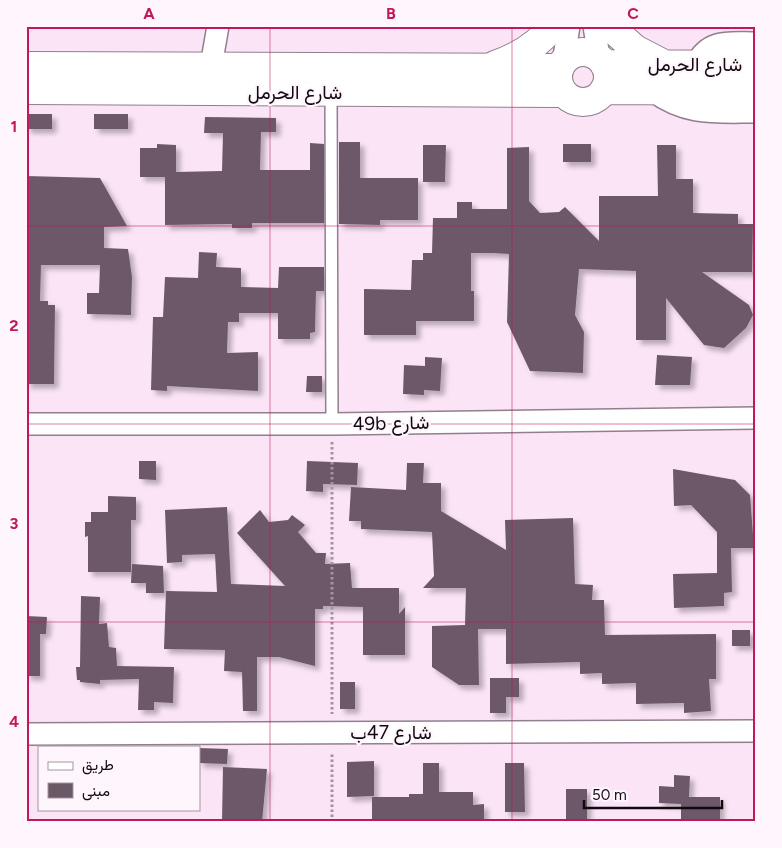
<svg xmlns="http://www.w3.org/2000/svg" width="782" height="848" viewBox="0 0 782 848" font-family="Figtree,Vazirmatn,sans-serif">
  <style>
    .building { fill: #6c5968; filter: url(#shadow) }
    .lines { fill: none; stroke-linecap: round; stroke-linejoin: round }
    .lane-casing { stroke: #927e8e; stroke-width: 14 }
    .street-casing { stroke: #927e8e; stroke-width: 24 }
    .secondary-casing { stroke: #927e8e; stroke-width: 30 }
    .path { stroke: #a493a0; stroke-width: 3; stroke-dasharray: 2.5 2.5; stroke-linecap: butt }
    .lane { stroke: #fff; stroke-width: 11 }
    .street { stroke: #fff; stroke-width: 21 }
    .secondary { stroke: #fff; stroke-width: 28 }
    .grid { fill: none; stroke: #c2185b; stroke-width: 1; stroke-opacity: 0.55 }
    .labels { text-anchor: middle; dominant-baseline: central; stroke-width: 4.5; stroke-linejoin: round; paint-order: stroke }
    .street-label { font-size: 19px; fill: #11090f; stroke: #fff6fd }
    .neatline { fill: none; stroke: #c2185b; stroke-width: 2 }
    .grid-label { font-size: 16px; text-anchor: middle; font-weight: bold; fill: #c2185b }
  </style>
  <defs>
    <filter id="shadow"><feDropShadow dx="4.5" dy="4.5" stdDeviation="2.5" flood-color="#0004"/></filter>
  </defs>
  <rect width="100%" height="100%" fill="#fbe4f6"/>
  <!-- building -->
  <path class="building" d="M26 114H52V129H26Z
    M94 114H128V129H94Z
    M205 117 276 118V132H261L260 170H310V143L324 144V223H252V228H232V224L165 225V177H140V148H157V144L176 145V172L222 171 223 133H204Z
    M339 142H360V178H418V220H380V225L339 224Z
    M563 144H591V162H563Z
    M423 145H446L445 182H423Z
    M657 145H676V179H693V213L738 214V224H753L752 272H702L749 305 753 315 746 328 724 348 704 345 666 298V340H636V271L579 269 575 315 584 332 583 373 530 371 507 322 509 254 493 253H471V291H474V321H416V335H364V289L411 290 412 260H423V253H432L433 218H457V202H472V209H507V148L529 147V201L540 213 559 212 565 207 599 241V196H658Z
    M26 176 100 178 127 226 104 227V248L128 249 132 277 131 315 87 314V293H99L100 265H41L40 301H48V305H55L54 384H26Z
    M199 252 217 253 216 267 241 268V287L278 288 279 267H324V291H316L315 332 310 333V339H278V313H239V322H228L227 353 258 352V391L167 386V391L151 390 153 317H163L165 277 198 278Z
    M657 355 692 357 690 385H655Z
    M425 357 442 358 440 391 424 390V395L403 394 404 365 425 366Z
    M307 376H322V392H306Z
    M139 461H156V480L139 479Z
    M307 461 358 463 357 485 323 484V492L306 491Z
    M407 463H424L423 483H441V511L506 550 505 520 573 518 575 584 593 585 592 600H604L605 635 716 634V679H709L711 711 684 713V703L636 704V683L602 684V673L580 674V662L506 664V629H478L479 685H459L432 667V626L465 625 466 588H423L434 576 432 532 361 529V521H349L351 487 406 490Z
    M673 469 735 480 750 495 754 548H731L732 592 724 593V606L674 608 673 574 717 573V532L691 505 674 506Z
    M108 496 136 497V520H131V572H88V536L85 537V522H91V512H108Z
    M227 507 231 584 285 586 237 533 260 510 269 522 288 520 292 515 305 525 298 532 316 553H326L325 564 350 563 352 588H399V614L405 607V655H363V607L323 606V609H315V666L279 657H257V711H243L242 672 224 671 225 650 164 649 166 591 217 592 215 554 182 555V562L167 563 165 510Z
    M132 564 163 566 164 593H146V583H131Z
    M81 596 100 597 99 624 107 623 109 647 116 648 117 666 174 667 173 703 154 702V710H138L139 679 100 680V684L80 682V680H77L76 667H80Z
    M26 616 47 617 46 634H40V676H26Z
    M732 630H750V646H732Z
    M490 678H519V697H506V713H490Z
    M340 682H355V709H340Z
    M199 748 228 749 227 764 199 763Z
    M374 761V796L347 797V762Z
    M423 763H439V792H473V805L484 804V822H372V797H409V794H423Z
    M505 763H524L525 812H505Z
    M223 767 267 769 262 822H222Z
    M674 775 690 776 689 797H720V822H681V804L659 803V786L674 787Z
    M566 789H587V822H566Z"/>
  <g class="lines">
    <defs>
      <path id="lane" d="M331 92 332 424"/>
      <path id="street" d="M594 26 599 57
        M563 63 569 26
        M696 65C708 38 731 43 756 43
        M211 66 218 26
        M653 91C686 116 717 112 756 112
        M26 424H332L756 418
        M26 734 756 731"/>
      <path id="secondary" d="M609 26 635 49 662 63
        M558 77a25 25 0 1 1 50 0a25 25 0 1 1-50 0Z
        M604 64 756 65
        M495 65C518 57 538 45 553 26
        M26 66 560 68
        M26 90 564 93
        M604 90 756 91"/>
    </defs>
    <!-- lane casing -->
    <use href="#lane" class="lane-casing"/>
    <!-- street casing -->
    <use href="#street" class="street-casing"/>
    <!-- secondary casing -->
    <use href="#secondary" class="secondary-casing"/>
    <!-- path -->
    <path class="path" d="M332 442V714
      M332 822V752"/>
    <!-- lane -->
    <use href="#lane" class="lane"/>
    <!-- street -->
    <use href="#street" class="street"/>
    <!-- secondary -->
    <use href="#secondary" class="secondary"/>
  </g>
  <!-- grid -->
  <path class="grid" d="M270 26V822M512 26V822M26 226H756M26 424H756M26 622H756"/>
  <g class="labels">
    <!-- street labels -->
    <g class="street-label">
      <text x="695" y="64">شارع الحرمل</text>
      <text x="295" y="92">شارع الحرمل</text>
      <text transform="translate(391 423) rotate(-1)">49b شارع</text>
      <text x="391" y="732">شارع 47ب</text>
    </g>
  </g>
  <!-- border -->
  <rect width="782" height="848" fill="none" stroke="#fff6fd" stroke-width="55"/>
  <!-- legend -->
  <rect x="38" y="746" width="162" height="65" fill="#fff6fd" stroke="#a0979e"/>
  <rect x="48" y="762" width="25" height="8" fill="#ffffff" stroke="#a0979e"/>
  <text x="82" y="770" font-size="15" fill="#11090f">طريق</text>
  <rect x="48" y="783" width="25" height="15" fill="#6c5968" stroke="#a0979e"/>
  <text x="82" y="796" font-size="15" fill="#11090f">مبنى</text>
  <!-- scale -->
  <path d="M584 800v8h138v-8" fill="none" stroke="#11090f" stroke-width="2.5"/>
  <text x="592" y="800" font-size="15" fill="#11090f" stroke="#fff6fd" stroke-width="4" paint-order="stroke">50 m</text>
  <rect x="28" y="28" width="726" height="792" class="neatline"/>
  <g class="grid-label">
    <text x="149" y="19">A</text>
    <text x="391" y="19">B</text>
    <text x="633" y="19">C</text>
    <text x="14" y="132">1</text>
    <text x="14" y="331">2</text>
    <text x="14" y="529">3</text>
    <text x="14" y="727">4</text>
  </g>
</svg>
